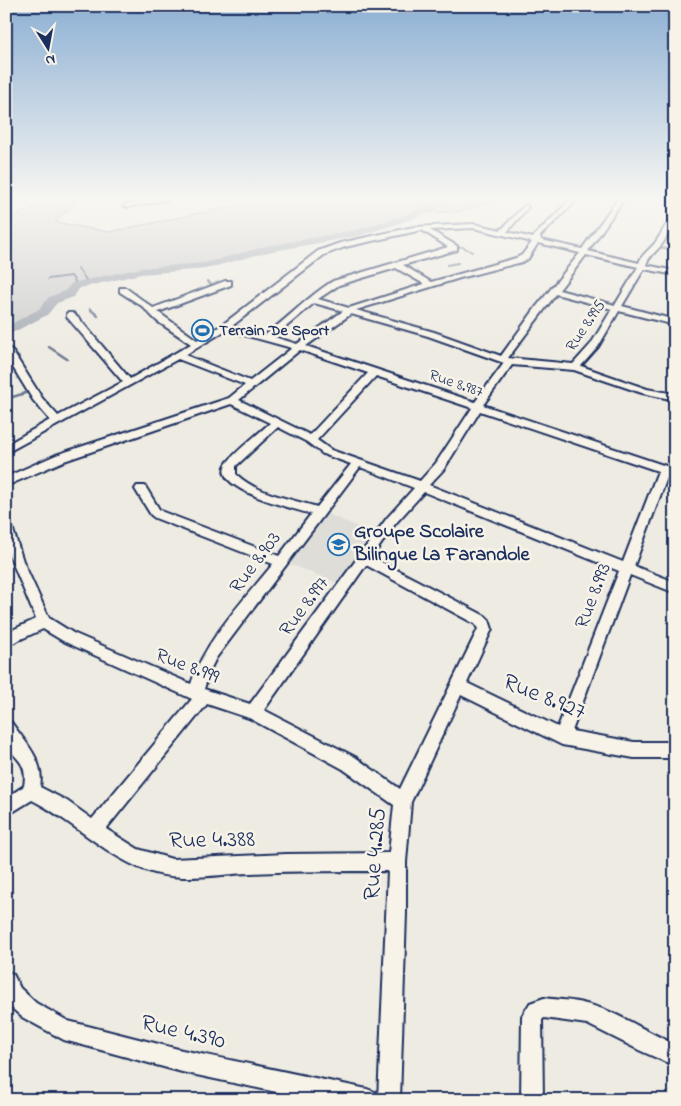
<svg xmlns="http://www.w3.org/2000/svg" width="681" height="1106" viewBox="0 0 681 1106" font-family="'Indie Flower',sans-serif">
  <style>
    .built { fill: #deddd8 }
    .green { fill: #cfcfcf; stroke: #757f96 }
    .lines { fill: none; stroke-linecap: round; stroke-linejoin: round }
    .stream-far1 { stroke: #6e7992; stroke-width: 2 }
    .stream { stroke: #6e7992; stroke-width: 2.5 }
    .river { fill: #a6abb5; fill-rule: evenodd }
    .minor-casing { stroke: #1b2f5e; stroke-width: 4 }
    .minor { fill: #f7f3e8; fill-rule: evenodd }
    .labels { text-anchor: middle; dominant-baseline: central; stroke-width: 5; stroke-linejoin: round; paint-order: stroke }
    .far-street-label { font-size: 16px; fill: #1b2f5e; stroke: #f7f3e8 }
    .far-poi-label { font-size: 16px; font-weight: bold; fill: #1b2f5e; stroke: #f7f3e8; text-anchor: start }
    .poi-label { font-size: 20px; font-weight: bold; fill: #1b2f5e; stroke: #f7f3e8; text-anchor: start }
    .street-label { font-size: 20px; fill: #1b2f5e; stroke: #f7f3e8 }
    .near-street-label { font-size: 24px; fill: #1b2f5e; stroke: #f7f3e8 }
  </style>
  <rect width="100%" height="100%" fill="#eeebe2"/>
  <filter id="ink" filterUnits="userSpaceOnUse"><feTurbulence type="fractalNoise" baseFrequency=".02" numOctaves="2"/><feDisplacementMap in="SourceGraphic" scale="10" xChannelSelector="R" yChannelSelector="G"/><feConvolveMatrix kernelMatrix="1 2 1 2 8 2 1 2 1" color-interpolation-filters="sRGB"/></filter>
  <g filter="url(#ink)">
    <!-- built -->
    <path class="built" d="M321 511 374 534 337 583 285 562Z"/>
    <!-- green -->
    <path class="green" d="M43 200H79L55 222 109 232 263 200H498L457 212 418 213 358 233 267 249 205 266 141 271 76 285 69 294 53 300 43 312 6 332V220L42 204Z"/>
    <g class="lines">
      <!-- stream-far1 -->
      <path class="stream-far1" d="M651 246 675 250
        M456 247H463L472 252
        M447 265 458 263
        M78 269 86 280
        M48 279 71 276 76 283
        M207 281 214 287"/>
      <!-- stream -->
      <path class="stream" d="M90 309 98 316
        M49 347 67 359
        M10 349 19 358
        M6 399 32 391"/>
      <!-- river -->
      <path class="river" d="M438 200H450L437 209 410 220 358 236 268 252 205 269 141 274 80 288 73 297 57 303 47 315 6 336V327L39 309 49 297 65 291 72 283 141 268 205 263 267 246 356 230 402 216Z"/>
      <defs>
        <path id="minor" d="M149 200H169L126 207 123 205Z
          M570 200H577L540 236 541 240 582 249 617 200H623L588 251 639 263C642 253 652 249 657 240 662 233 664 226 671 220L675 219V223C670 229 668 234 664 241 659 250 649 255 646 265L675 271V275L644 269 622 306 675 320V325L619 311 598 347 581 366 647 389 675 394V400L642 393 574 370 512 365 483 405 675 469V477L668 475 634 566 675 582V593L630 575 572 731 634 742H675V758H634L562 745 461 695 411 802 406 862V913L400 1100H378L388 871C342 871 296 871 251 873 216 874 179 883 145 870 103 854 72 820 32 800L6 816V798L24 786C29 758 10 759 6 740 5 734 6 726 6 720L11 722C25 742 45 761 40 787L67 801 92 819 192 699 63 641 43 629 6 646V633L36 619 6 547V523L12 527 23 561 49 618 73 633 191 684C205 640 244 600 273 564L155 518 151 515 135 489 137 486H145L159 509 163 512 279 556 311 514C296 509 208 489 227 463 236 451 258 434 270 423L231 404 64 461 6 486V477L56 455 229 398 245 385 178 359 6 453V445L50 420 33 400 6 356V349H11L42 398 58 416 123 382 67 317V313H73L81 321 130 379 191 344 157 321 142 306 120 292V288H126L153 308 225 281H231V285L158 312 197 340 222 325 318 251 340 243 414 227 474 224 501 230 525 205 528 207 507 232 533 238 535 235ZM474 228 532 242 522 255 516 258 431 282 403 265 457 250V246L430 230ZM422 230 448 247 333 281C308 296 289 318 265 335L232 326 324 255 345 247ZM538 243 580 253 537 306 501 356 434 332 356 310 460 278 522 262 528 259ZM586 255 638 267 615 305 559 290ZM396 268 424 284 349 308 318 299 339 285ZM556 294 612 309 591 344 573 364 508 358ZM314 303 343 311 297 344 274 337ZM351 314 428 336 504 363 475 402 306 346ZM226 330 292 348 250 381 185 355ZM300 350 368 373 310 435 239 400ZM376 376 472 408 436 463 420 481 331 450 317 440ZM480 411 658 471 623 562 429 485 444 469ZM278 427 307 442 323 454 351 464 317 507C291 499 256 494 236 474V466ZM360 467 414 488 387 518 250 704 204 689 210 670 216 658ZM424 492 619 571 558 727 467 683 492 629 489 620 485 616 372 557 395 524ZM366 565 475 624 478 629 400 789 355 757 264 710ZM207 704 249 718 343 769 394 805 389 853 286 854 172 859 138 849 106 829Z
          M668 200H675V203L669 201Z
          M6 971 13 974 20 988 36 1003 68 1021 182 1050 367 1089 375 1092 378 1100H314L182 1072 64 1040 22 1017 6 1003Z
          M544 998C558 1000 573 1000 586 1004 617 1011 645 1032 675 1044V1066L641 1051 587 1024 544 1018 542 1020 543 1100H521L522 1016 530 1003Z"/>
      </defs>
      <!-- minor casing -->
      <use href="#minor" class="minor-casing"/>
      <!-- minor -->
      <use href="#minor" class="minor"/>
    </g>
  </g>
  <!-- sky -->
  <linearGradient id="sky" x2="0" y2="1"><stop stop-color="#8db0d4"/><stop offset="0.56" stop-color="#f7f6f2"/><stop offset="1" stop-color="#f7f6f2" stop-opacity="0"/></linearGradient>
  <rect width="681" height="355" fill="url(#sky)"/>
  <!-- icons -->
  <defs>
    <symbol id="stadium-ring" viewBox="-11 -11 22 22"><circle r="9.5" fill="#f7f3e8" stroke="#1f6fb2" stroke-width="1.5"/><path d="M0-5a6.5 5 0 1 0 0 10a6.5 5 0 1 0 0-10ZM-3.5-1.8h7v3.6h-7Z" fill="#1f6fb2"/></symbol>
    <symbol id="school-ring" viewBox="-11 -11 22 22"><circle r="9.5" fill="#f7f3e8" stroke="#1f6fb2" stroke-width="1.5"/><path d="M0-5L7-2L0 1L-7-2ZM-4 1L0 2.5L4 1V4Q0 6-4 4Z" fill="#1f6fb2"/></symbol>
  </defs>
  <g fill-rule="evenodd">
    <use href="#stadium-ring" x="190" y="318" width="25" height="25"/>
    <use href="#school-ring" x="326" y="532" width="25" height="25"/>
  </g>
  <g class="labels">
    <!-- far-street labels -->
    <g class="far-street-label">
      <text transform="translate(586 326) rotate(-56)">Rue 8.995</text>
      <text transform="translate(456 384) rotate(19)">Rue 8.987</text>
    </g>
    <!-- far-poi labels -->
    <g class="far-poi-label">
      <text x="219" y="331">Terrain De Sport</text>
    </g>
    <!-- poi labels -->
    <g class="poi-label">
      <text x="354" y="532">Groupe Scolaire<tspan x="354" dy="23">Bilingue La Farandole</tspan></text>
    </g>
    <!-- street labels -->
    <g class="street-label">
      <text transform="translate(256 563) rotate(-53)">Rue 8.903</text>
      <text transform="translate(594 596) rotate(-69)">Rue 8.993</text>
      <text transform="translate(305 607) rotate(-53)">Rue 8.997</text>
      <text transform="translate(187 667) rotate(21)">Rue 8.999</text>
    </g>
    <!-- near-street labels -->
    <g class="near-street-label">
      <text transform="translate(544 698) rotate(22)">Rue 8.927</text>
      <text transform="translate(212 841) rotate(-1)">Rue 4.388</text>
      <text transform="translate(376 854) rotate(-86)">Rue 4.285</text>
      <text transform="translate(183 1033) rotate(13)">Rue 4.390</text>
    </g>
  </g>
  <!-- margin -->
  <rect width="681" height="1106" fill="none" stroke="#f7f3e8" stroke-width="25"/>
  <rect x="12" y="12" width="656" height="1081" fill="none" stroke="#1b2f5e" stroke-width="2" filter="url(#ink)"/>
  <!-- north arrow -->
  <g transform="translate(48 48) rotate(169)" stroke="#f7f3e8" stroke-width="4" paint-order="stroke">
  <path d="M0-4L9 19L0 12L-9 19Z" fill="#1b2f5e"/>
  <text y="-8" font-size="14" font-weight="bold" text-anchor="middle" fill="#1b2f5e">N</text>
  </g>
</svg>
